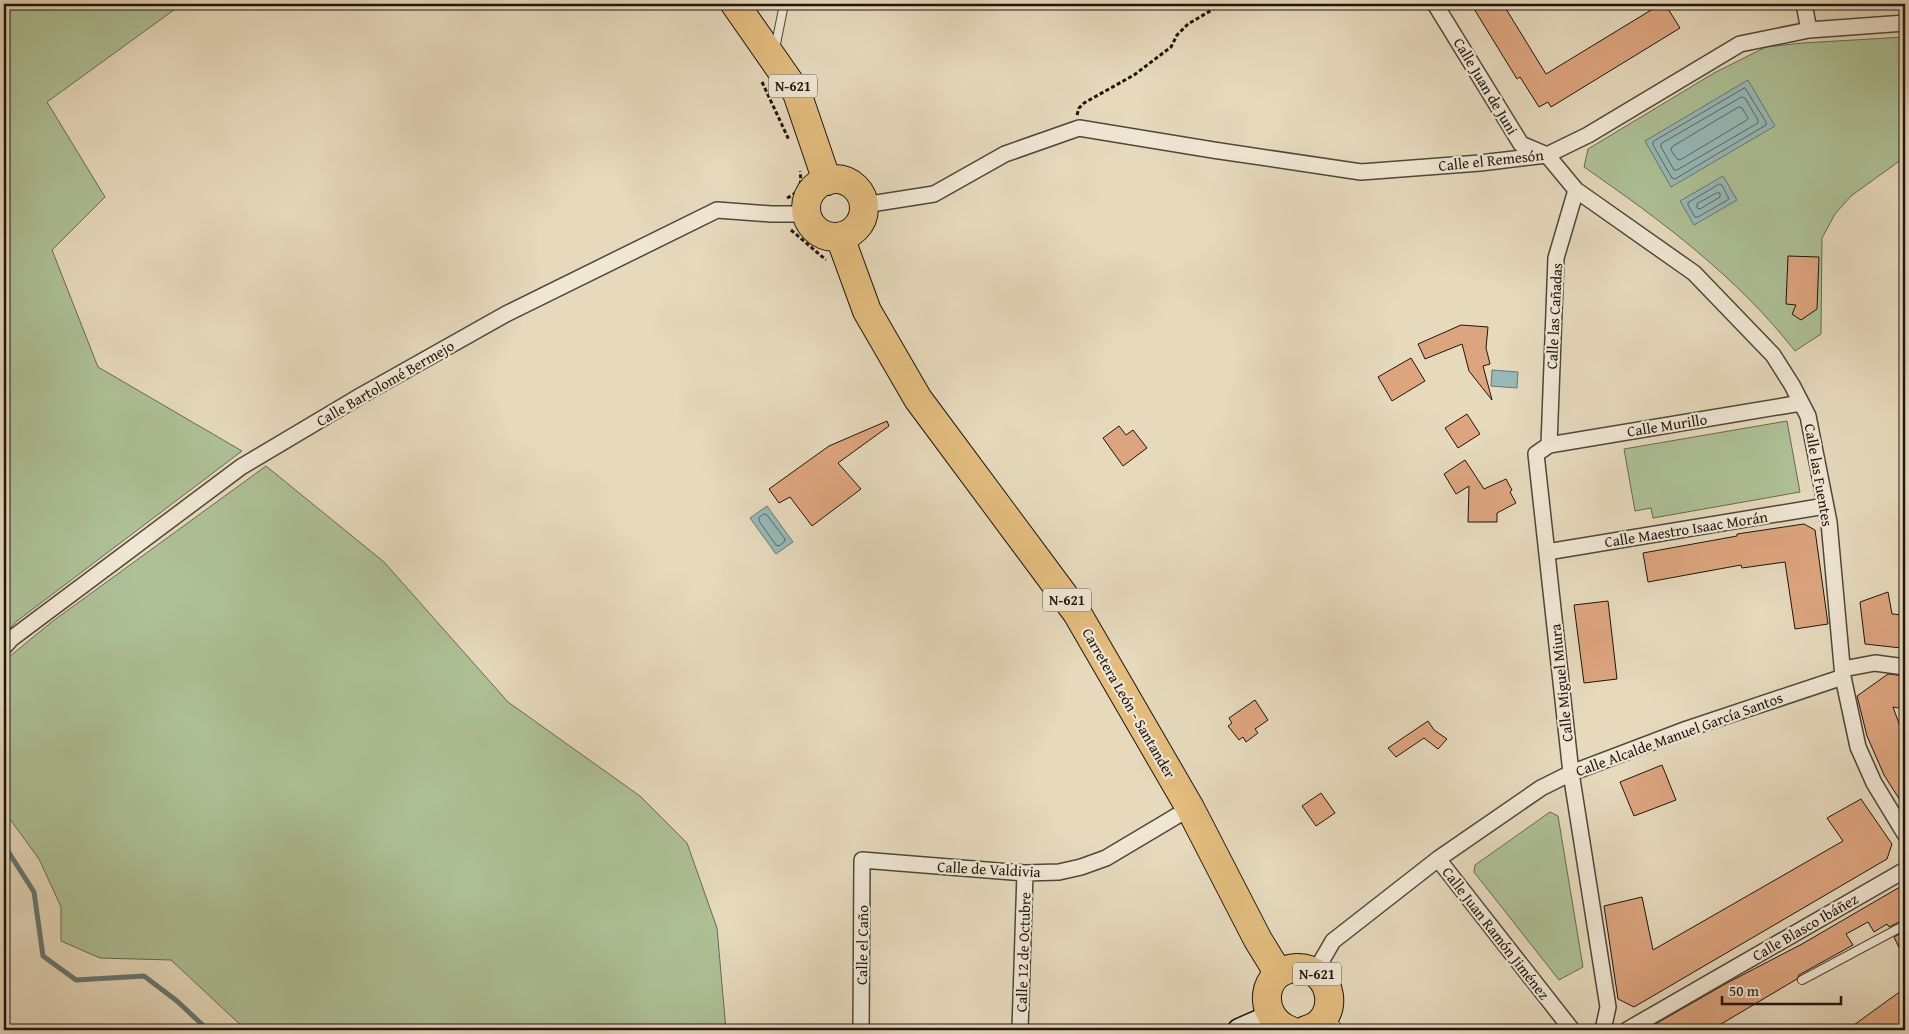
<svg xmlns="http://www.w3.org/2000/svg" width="1909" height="1034" viewBox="0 0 1909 1034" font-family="'Gentium Book Plus',serif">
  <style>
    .green { fill: #aec096; stroke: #666a52 }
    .water { fill: #97b9b7; stroke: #677773 }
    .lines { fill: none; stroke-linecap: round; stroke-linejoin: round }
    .shore { stroke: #5b6762; stroke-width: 1 }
    .stream { stroke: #677773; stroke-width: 5 }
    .building { fill: #dda57f; stroke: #1f150d }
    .lane-casing { stroke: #514639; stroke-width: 10 }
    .street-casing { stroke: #514639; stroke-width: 18 }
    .secondary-casing { stroke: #1f150d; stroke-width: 25 }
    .highway-casing { stroke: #1f150d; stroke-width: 30 }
    .path { stroke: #1f150d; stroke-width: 3; stroke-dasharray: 4 2.5; stroke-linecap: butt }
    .lane { stroke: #efe6d3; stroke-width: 8 }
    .street { stroke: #efe6d3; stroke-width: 15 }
    .secondary { stroke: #efe6d3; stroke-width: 22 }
    .highway { stroke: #e3bc7e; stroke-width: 28 }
    .labels { text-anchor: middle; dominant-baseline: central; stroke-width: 4.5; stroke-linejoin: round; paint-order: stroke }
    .shield { fill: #efe6d3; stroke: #5d5448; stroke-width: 1 }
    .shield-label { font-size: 14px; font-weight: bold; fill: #1f150d }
    .street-label { font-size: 15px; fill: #1f150d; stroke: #efe6d3 }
  </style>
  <rect width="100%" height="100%" fill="#e6d9bc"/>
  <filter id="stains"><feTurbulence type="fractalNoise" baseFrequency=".004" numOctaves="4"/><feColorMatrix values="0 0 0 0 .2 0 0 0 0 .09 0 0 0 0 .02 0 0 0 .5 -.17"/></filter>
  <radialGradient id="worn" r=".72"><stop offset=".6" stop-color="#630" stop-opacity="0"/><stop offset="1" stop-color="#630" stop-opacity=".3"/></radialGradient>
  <!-- green -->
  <path class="green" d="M4 4H182L47 102 105 197 52 250 98 367 242 451 17 621 4 634Z
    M1905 37V157L1851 196 1835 214 1822 238 1821 334 1795 351C1736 276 1662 221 1584 167L1588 149 1714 73 1766 47 1802 43Z
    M1787 421 1800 492 1653 518 1651 508 1635 511 1624 449Z
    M266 466 384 562 508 702 640 796 687 843 717 928 726 1030H246L171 960 100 958 61 941V907L39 859 4 811V661L53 621Z
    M1550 812 1558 816 1583 967 1559 980 1474 872 1475 865Z"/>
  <!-- water -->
  <path class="water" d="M1748 80 1775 126 1671 187 1645 141Z
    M1723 176 1737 200 1694 225 1680 201Z
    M1492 370 1518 372 1517 388 1491 386Z
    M767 506 793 542 776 554 750 518Z"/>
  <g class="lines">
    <!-- shore -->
    <path class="shore" d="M1745 88 1766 122V125L1675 179 1672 178 1653 145V142Z
      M1742 97 1745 98 1758 120V123L1677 170H1674L1661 147V144Z
      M1739 107 1742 108 1748 118 1747 120 1680 160 1677 159 1671 150 1672 147Z
      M1720 184 1722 185 1729 199 1698 217H1695L1688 205V203Z
      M1717 193H1720V197L1700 209 1697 208V204Z
      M764 514 767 515 785 539 784 542 779 546 776 545 759 521V518Z"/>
    <!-- stream -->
    <path class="stream" d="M4 845 34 892 43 956 76 980 144 976 177 1001 208 1030"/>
  </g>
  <!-- building -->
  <path class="building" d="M1471 4H1503L1546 74 1661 4H1665L1680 28 1551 107 1548 102 1539 107 1520 77 1517 79Z
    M1788 256 1819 257 1817 309 1801 320 1792 314 1796 305 1786 304Z
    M1461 325 1488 327 1486 348 1490 364 1483 366 1492 400 1469 371 1462 344 1425 359 1418 344Z
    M1411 358 1425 381 1392 401 1378 377Z
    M1467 414 1480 434 1458 448 1445 428Z
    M887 421 889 426 838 463 861 489 812 526 790 497 779 503 769 489 829 446Z
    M1119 426 1126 435 1133 430 1147 448 1123 466 1103 438Z
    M1465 460 1484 489 1506 479 1512 490 1510 492 1516 503 1497 513V522H1468L1469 486 1456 494 1444 474Z
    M1804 524 1815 530 1828 624 1795 629 1785 562 1742 568 1741 565 1648 582 1643 553 1737 536V534Z
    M1888 592 1892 614 1905 615V631L1901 648 1865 644 1860 602Z
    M1608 601 1617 679 1584 683 1574 605Z
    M1888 674 1905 676V709L1893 707 1905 740V808L1884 775 1867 736 1857 696Z
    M1255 700 1268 720 1255 729 1258 733 1246 742 1243 737 1239 740 1228 726 1232 723 1229 718Z
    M1428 721 1434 730 1447 739 1438 749 1424 738 1396 757 1388 748Z
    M1662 765 1676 800 1634 816 1620 782Z
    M1321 793 1335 813 1316 826 1302 806Z
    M1861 799 1892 844 1887 859 1634 1007 1618 999 1604 906 1642 897 1653 950 1843 841 1827 818Z
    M1905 884V919L1889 927 1887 924 1874 932 1868 922 1846 934 1853 945 1799 975 1797 979 1711 1030H1645L1727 983 1802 944Z
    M1905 931V960L1894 937Z
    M1905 988V1030H1847Z"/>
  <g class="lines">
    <defs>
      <path id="lane" d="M775 49 784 4
        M1802 980 1905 925
        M1330 1019 1340 1030"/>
      <path id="street" d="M1435 4 1521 144 1547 155 1576 190 1694 273 1773 355 1792 385 1808 416 1829 522 1843 677 1858 747 1874 783 1905 834
        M1804 4 1809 30
        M864 205 934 194 1005 154 1079 128 1213 150 1361 172 1480 163 1547 155 1588 135 1740 44 1809 30 1905 23
        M1549 445 1556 258 1576 190
        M1547 552 1825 506
        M4 647 11 639 241 467 362 395 506 314 717 210 771 214H807
        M1843 669 1875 663 1905 667
        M1438 859 1572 1030
        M1315 972 1333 941 1438 859 1541 788 1571 773 1687 729 1843 677
        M861 1030 862 860 1025 873 1059 872 1081 867 1106 858 1190 808
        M1020 1030 1025 873
        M1603 1030 1608 1007 1571 773 1536 454 1549 445 1801 403
        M1627 1030 1905 870"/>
      <path id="secondary" d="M1239 1030 1271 1016"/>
      <path id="highway" d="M735 4 797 93 827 181
        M806 208a29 29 0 1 1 58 0a29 29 0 1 1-58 0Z
        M840 237 867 311 918 399 1077 613 1190 808 1258 940 1274 966 1276 976
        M1289 1030C1256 1016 1261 969 1297 968 1334 967 1342 1021 1306 1030"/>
    </defs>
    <!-- lane casing -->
    <use href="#lane" class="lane-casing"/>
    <!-- street casing -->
    <use href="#street" class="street-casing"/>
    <!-- secondary casing -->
    <use href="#secondary" class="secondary-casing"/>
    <!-- highway casing -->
    <use href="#highway" class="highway-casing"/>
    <!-- path -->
    <path class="path" d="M762 82 789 140
      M1077 115 1079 108 1084 103 1134 75 1171 47 1177 35 1188 24 1222 4
      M787 198C800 192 802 185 800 171
      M791 230 826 260"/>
    <!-- lane -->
    <use href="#lane" class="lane"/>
    <!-- street -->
    <use href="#street" class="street"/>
    <!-- secondary -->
    <use href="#secondary" class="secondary"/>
    <!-- highway -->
    <use href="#highway" class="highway"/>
  </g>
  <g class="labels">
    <!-- shield labels -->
    <g class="shield">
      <rect x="769" y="74.5" width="48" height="23" rx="4"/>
      <rect x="1043" y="588.5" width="48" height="23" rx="4"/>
      <rect x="1293" y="962.5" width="48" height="23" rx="4"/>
    </g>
    <g class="shield-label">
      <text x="793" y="86">N-621</text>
      <text x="1067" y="600">N-621</text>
      <text x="1317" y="974">N-621</text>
    </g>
    <!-- street labels -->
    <g class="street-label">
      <text transform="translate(1486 86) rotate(59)">Calle Juan de Juni</text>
      <text transform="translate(1491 160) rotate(-6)">Calle el Remesón</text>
      <text transform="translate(1554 316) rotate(-87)">Calle las Cañadas</text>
      <text transform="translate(385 383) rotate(-30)">Calle Bartolomé Bermejo</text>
      <text transform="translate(1667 425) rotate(-9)">Calle Murillo</text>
      <text transform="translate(1819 475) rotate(80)">Calle las Fuentes</text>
      <text transform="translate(1686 529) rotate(-9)">Calle Maestro Isaac Morán</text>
      <text transform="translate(1561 683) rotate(-96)">Calle Miguel Miura</text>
      <text transform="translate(1129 703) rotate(60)">Carretera León - Santander</text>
      <text transform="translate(1679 734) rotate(-20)">Calle Alcalde Manuel García Santos</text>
      <text transform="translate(989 869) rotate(3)">Calle de Valdivia</text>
      <text transform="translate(1805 927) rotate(-30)">Calle Blasco Ibáñez</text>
      <text transform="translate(1496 933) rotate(52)">Calle Juan Ramón Jiménez</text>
      <text transform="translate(862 945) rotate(-89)">Calle el Caño</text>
      <text transform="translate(1023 952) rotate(-88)">Calle 12 de Octubre</text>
    </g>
  </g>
  <!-- margin -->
  <rect width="1909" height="1034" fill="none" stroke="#e6d9bc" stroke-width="20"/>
  <rect x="5" y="5" width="1899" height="1024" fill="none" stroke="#1f150d" stroke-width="2.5"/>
  <rect x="10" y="10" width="1889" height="1014" fill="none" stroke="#1f150d"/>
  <!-- scale -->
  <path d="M1722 996v8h119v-8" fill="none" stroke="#1f150d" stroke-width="2.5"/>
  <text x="1729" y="996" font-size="15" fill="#1f150d" stroke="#efe6d3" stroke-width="4" paint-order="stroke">50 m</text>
  <rect width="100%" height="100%" filter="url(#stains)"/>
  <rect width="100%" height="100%" fill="url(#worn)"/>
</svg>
